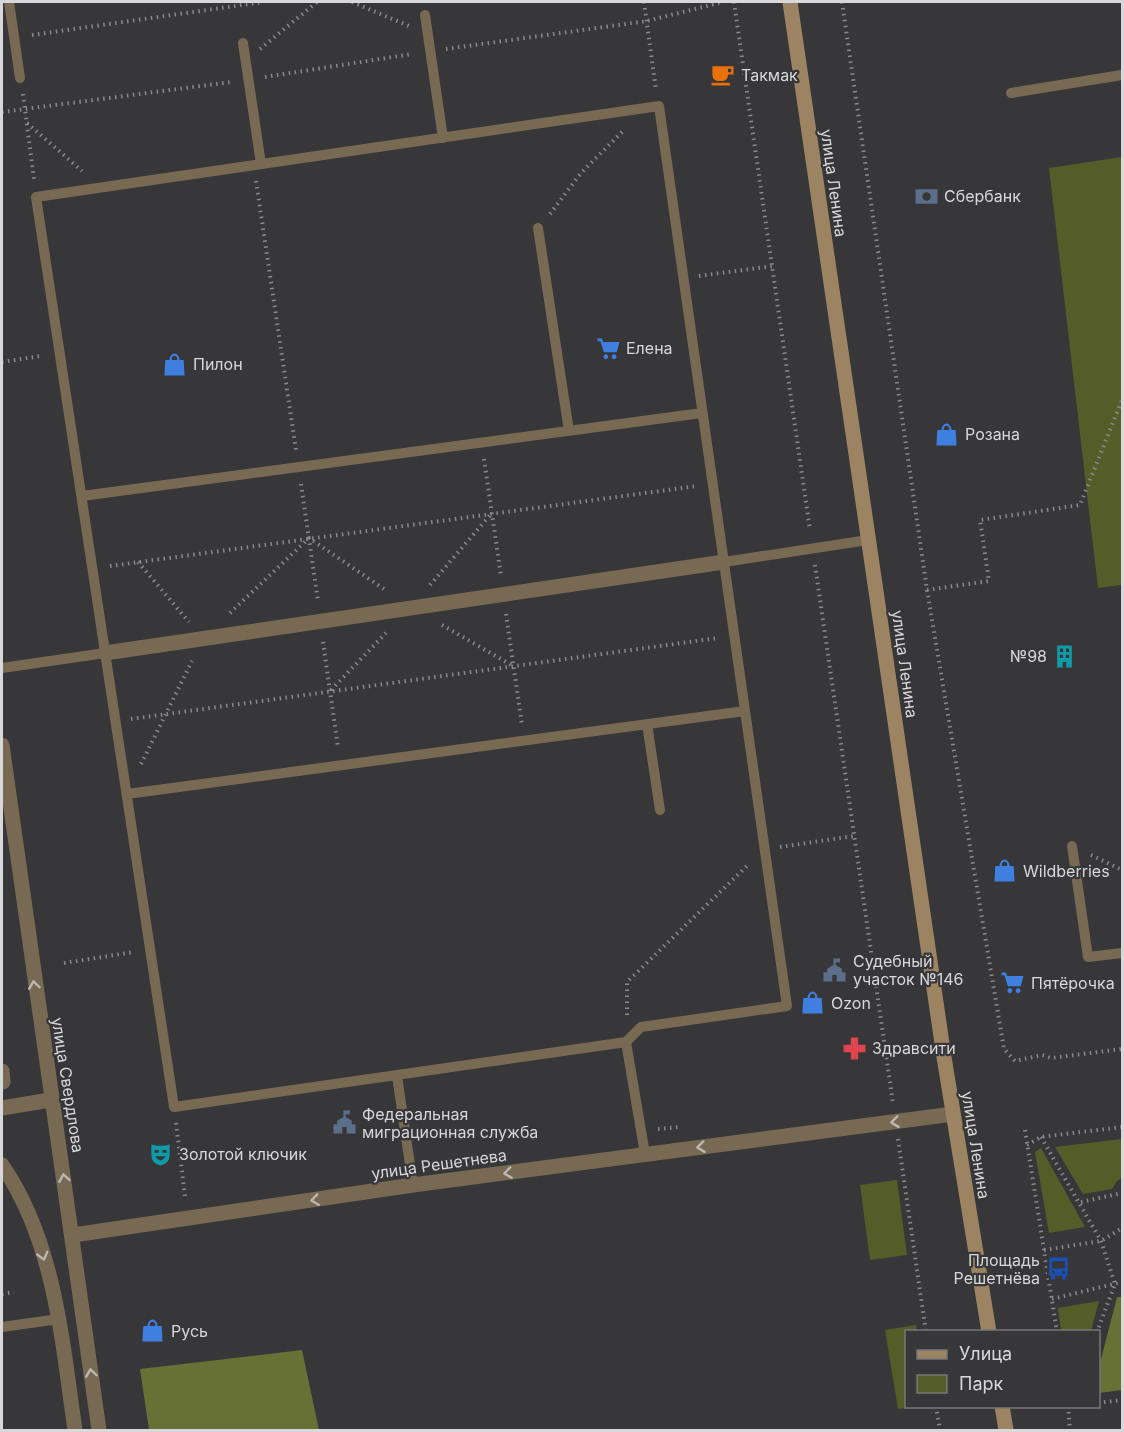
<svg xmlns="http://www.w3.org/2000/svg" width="1124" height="1432" viewBox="0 0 1124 1432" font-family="Inter,sans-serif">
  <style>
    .green { fill: #545d28 }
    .forest { fill: #677136 }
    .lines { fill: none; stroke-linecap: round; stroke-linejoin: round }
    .path { stroke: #8a8a8c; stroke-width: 4; stroke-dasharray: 1.5 4.5; stroke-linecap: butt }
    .service { stroke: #786953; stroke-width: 10 }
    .pedestrian { stroke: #786953; stroke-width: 15 }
    .minor { stroke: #786953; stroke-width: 15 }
    .tertiary { stroke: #786953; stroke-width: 15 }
    .secondary { stroke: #9c8462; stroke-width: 15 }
    .oneway { stroke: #bbb7b2 }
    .labels { text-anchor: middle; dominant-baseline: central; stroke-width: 4.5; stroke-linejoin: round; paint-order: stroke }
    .poi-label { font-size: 16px; fill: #d8d8da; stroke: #37373a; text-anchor: start }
    .street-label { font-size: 16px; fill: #d8d8da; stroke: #37373a }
  </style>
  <rect width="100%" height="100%" fill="#37373a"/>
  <!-- green -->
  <path class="green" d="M1122 157V585L1098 588 1049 168Z
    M1122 1139V1178L1117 1181 1112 1189 1083 1194 1055 1147Z
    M1041 1148 1085 1227 1049 1233 1035 1152Z
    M897 1180 907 1255 870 1260 860 1185Z
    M1099 1301 1091 1331H1061L1058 1308Z
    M916 1325 917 1331 906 1332V1406L915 1407 898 1409 885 1330Z"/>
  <!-- forest -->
  <path class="forest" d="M1117 1297H1122V1390L1099 1393V1367Z
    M302 1350 319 1430H149L140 1369Z"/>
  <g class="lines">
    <!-- path -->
    <path class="path" d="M352 2 409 26
      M644 2 656 90
      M734 2 810 530
      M842 2 927 590 1004 1049 1015 1061 1042 1055 1051 1058 1122 1049
      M32 35 263 2
      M260 49 317 2
      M446 49 647 21 723 2
      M265 77 412 54
      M23 94 34 179
      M2 112 231 82
      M27 123 82 171
      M256 181 296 450
      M550 214 581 173 624 130
      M699 276 773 266
      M2 362 41 356
      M484 459 501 576
      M301 484 318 601
      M138 562 189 622
      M815 565 893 1103
      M110 566 697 486
      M430 585 491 514
      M927 590 989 581 980 520 1080 505 1122 400
      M230 613 309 538 387 591
      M506 614 522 725
      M442 625 513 666
      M323 642 338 747
      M331 690 386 633
      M131 719 718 638
      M141 764 192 661
      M780 847 854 836
      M1091 855 1122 870
      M64 963 134 952
      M627 1015V982L749 864
      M176 1123 185 1196
      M658 1129 680 1127
      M1025 1130 1057 1332
      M1041 1137 1101 1241 1115 1284 1097 1332
      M898 1139 926 1332
      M1027 1145 1041 1137 1122 1127
      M1081 1202 1122 1193
      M1044 1250 1101 1241 1122 1228
      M2 1294 14 1292
      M1052 1299 1122 1282
      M1098 1403 1122 1400
      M936 1406 940 1430
      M1068 1406 1070 1430"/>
    <!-- service -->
    <path class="service" d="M9 2 20 78
      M425 15 443 138
      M243 43 261 164
      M1011 93 1122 75
      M659 106 787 1006 641 1027 626 1042 174 1107 36 197Z
      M538 228 569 431
      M82 496 702 413
      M724 562 868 540
      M2 668 105 653
      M647 724 660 810
      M127 794 745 711
      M1072 846 1088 957 1122 953
      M626 1042 645 1154
      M397 1076 413 1185
      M2 1327 59 1319"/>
    <!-- pedestrian -->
    <path class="pedestrian" d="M105 653 724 562
      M2 1071 3 1082"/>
    <!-- minor -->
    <path class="minor" d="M73 1235 413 1185 953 1114"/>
    <!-- tertiary -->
    <path class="tertiary" d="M2 745C33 974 68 1202 99 1430
      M2 1108 50 1100
      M2 1165C55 1242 62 1341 75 1430"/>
    <!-- secondary -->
    <path class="secondary" d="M790 2 944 1057 989 1332
      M1002 1406 1006 1430"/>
  </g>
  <!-- one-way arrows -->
  <defs><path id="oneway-chevron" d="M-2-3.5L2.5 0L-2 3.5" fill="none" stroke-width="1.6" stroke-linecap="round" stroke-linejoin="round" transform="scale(1.5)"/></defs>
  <g class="oneway">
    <use href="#oneway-chevron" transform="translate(34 985) rotate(-98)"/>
    <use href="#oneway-chevron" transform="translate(895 1122) rotate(173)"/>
    <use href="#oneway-chevron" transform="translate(701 1147) rotate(173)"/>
    <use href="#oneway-chevron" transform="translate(508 1173) rotate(172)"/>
    <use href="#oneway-chevron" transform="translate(64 1178) rotate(-100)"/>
    <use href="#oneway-chevron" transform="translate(315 1200) rotate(172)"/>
    <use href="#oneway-chevron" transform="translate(43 1256) rotate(75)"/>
    <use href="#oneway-chevron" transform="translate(91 1373) rotate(-98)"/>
  </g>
  <!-- icons -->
  <defs>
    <symbol id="cafe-bare" viewBox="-9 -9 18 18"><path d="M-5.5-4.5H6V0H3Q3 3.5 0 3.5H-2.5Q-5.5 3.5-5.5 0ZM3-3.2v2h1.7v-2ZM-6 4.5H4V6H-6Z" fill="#e8710a" stroke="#37373a" stroke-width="2.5" paint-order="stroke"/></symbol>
    <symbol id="bank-bare" viewBox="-9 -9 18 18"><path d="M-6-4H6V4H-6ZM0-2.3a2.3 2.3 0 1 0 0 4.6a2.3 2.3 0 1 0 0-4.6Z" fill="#5c6f8a" stroke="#37373a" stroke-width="2.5" paint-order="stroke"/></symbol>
    <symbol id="supermarket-bare" viewBox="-9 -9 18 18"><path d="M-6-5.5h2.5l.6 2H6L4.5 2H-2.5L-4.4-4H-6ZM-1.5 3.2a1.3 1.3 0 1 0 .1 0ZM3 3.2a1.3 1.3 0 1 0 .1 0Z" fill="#3f7fe0" stroke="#37373a" stroke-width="2.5" paint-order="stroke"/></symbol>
    <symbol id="shop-bare" viewBox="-9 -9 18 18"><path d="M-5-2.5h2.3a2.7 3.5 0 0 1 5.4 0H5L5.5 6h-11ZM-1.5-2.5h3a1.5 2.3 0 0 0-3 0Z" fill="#3f7fe0" stroke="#37373a" stroke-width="2.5" paint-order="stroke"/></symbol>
    <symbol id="building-bare" viewBox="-9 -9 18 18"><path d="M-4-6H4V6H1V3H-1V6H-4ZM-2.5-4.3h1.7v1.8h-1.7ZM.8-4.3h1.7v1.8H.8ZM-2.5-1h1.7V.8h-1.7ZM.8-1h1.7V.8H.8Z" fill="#0f9aa8" stroke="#37373a" stroke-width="2.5" paint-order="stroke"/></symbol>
    <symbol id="civic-bare" viewBox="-9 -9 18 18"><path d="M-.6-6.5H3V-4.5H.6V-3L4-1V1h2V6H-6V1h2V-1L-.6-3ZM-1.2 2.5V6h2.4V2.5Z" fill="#5c6f8a" stroke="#37373a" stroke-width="2.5" paint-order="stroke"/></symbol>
    <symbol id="pharmacy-bare" viewBox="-9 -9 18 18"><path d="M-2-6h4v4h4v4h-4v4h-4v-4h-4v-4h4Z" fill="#e0444e" stroke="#37373a" stroke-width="2.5" paint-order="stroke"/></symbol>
    <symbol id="theatre-bare" viewBox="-9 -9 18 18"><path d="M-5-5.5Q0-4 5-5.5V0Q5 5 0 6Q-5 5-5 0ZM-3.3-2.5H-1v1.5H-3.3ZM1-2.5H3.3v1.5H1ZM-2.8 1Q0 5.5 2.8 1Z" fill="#0f9aa8" stroke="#37373a" stroke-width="2.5" paint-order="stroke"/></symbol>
    <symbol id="bus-bare" viewBox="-9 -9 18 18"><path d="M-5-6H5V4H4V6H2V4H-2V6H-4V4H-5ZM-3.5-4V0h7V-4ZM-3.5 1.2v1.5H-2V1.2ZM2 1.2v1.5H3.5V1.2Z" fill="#1a4fb4" stroke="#37373a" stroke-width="2.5" paint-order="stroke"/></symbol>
  </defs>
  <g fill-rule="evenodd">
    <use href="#cafe-bare" x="706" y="58" width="33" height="33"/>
    <use href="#bank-bare" x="910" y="180" width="33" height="33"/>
    <use href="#supermarket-bare" x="592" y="332" width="33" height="33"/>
    <use href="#shop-bare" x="158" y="348" width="33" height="33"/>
    <use href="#shop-bare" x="930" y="418" width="33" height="33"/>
    <use href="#building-bare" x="1048" y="640" width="33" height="33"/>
    <use href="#shop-bare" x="988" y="854" width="33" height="33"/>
    <use href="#civic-bare" x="818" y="954" width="33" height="33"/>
    <use href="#supermarket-bare" x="996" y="966" width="33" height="33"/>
    <use href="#shop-bare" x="796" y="986" width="33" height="33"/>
    <use href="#pharmacy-bare" x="838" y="1032" width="33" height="33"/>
    <use href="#civic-bare" x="328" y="1106" width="33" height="33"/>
    <use href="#theatre-bare" x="144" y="1138" width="33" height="33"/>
    <use href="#bus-bare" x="1042" y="1252" width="33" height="33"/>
    <use href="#shop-bare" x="136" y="1314" width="33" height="33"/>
  </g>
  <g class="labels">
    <!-- poi labels -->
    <g class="poi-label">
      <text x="741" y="75">Такмак</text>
      <text x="944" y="196">Сбербанк</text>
      <text x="626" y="348">Елена</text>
      <text x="193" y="364">Пилон</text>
      <text x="965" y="434">Розана</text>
      <text x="1047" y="656" text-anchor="end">№98</text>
      <text x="1023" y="871">Wildberries</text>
      <text x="853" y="961">Судебный<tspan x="853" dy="18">участок №146</tspan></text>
      <text x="1031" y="983">Пятёрочка</text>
      <text x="831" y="1003">Ozon</text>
      <text x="872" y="1048">Здравсити</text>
      <text x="362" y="1114">Федеральная<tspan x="362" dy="18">миграционная служба</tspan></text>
      <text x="179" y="1154">Золотой ключик</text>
      <text x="1040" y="1260" text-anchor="end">Площадь<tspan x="1040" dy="18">Решетнёва</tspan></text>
      <text x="171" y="1331">Русь</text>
    </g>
    <!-- street labels -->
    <g class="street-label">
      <text transform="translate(834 183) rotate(82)">улица Ленина</text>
      <text transform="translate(905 664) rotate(82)">улица Ленина</text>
      <text transform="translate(68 1085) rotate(81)">улица Свердлова</text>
      <text transform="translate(976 1145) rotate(81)">улица Ленина</text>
      <text transform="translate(439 1164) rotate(-8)">улица Решетнева</text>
    </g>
  </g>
  <!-- border -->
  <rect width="1124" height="1432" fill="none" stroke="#d8d8da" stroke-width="6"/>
  <!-- legend -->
  <rect x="905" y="1330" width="195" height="78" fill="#37373a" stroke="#77777a" stroke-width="1.5"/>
  <rect x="917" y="1350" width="30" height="9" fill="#9c8462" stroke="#77777a" stroke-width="1.5"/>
  <text x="959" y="1360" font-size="18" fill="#d8d8da">Улица</text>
  <rect x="917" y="1375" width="30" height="18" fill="#545d28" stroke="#77777a" stroke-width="1.5"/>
  <text x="959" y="1390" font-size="18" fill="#d8d8da">Парк</text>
</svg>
